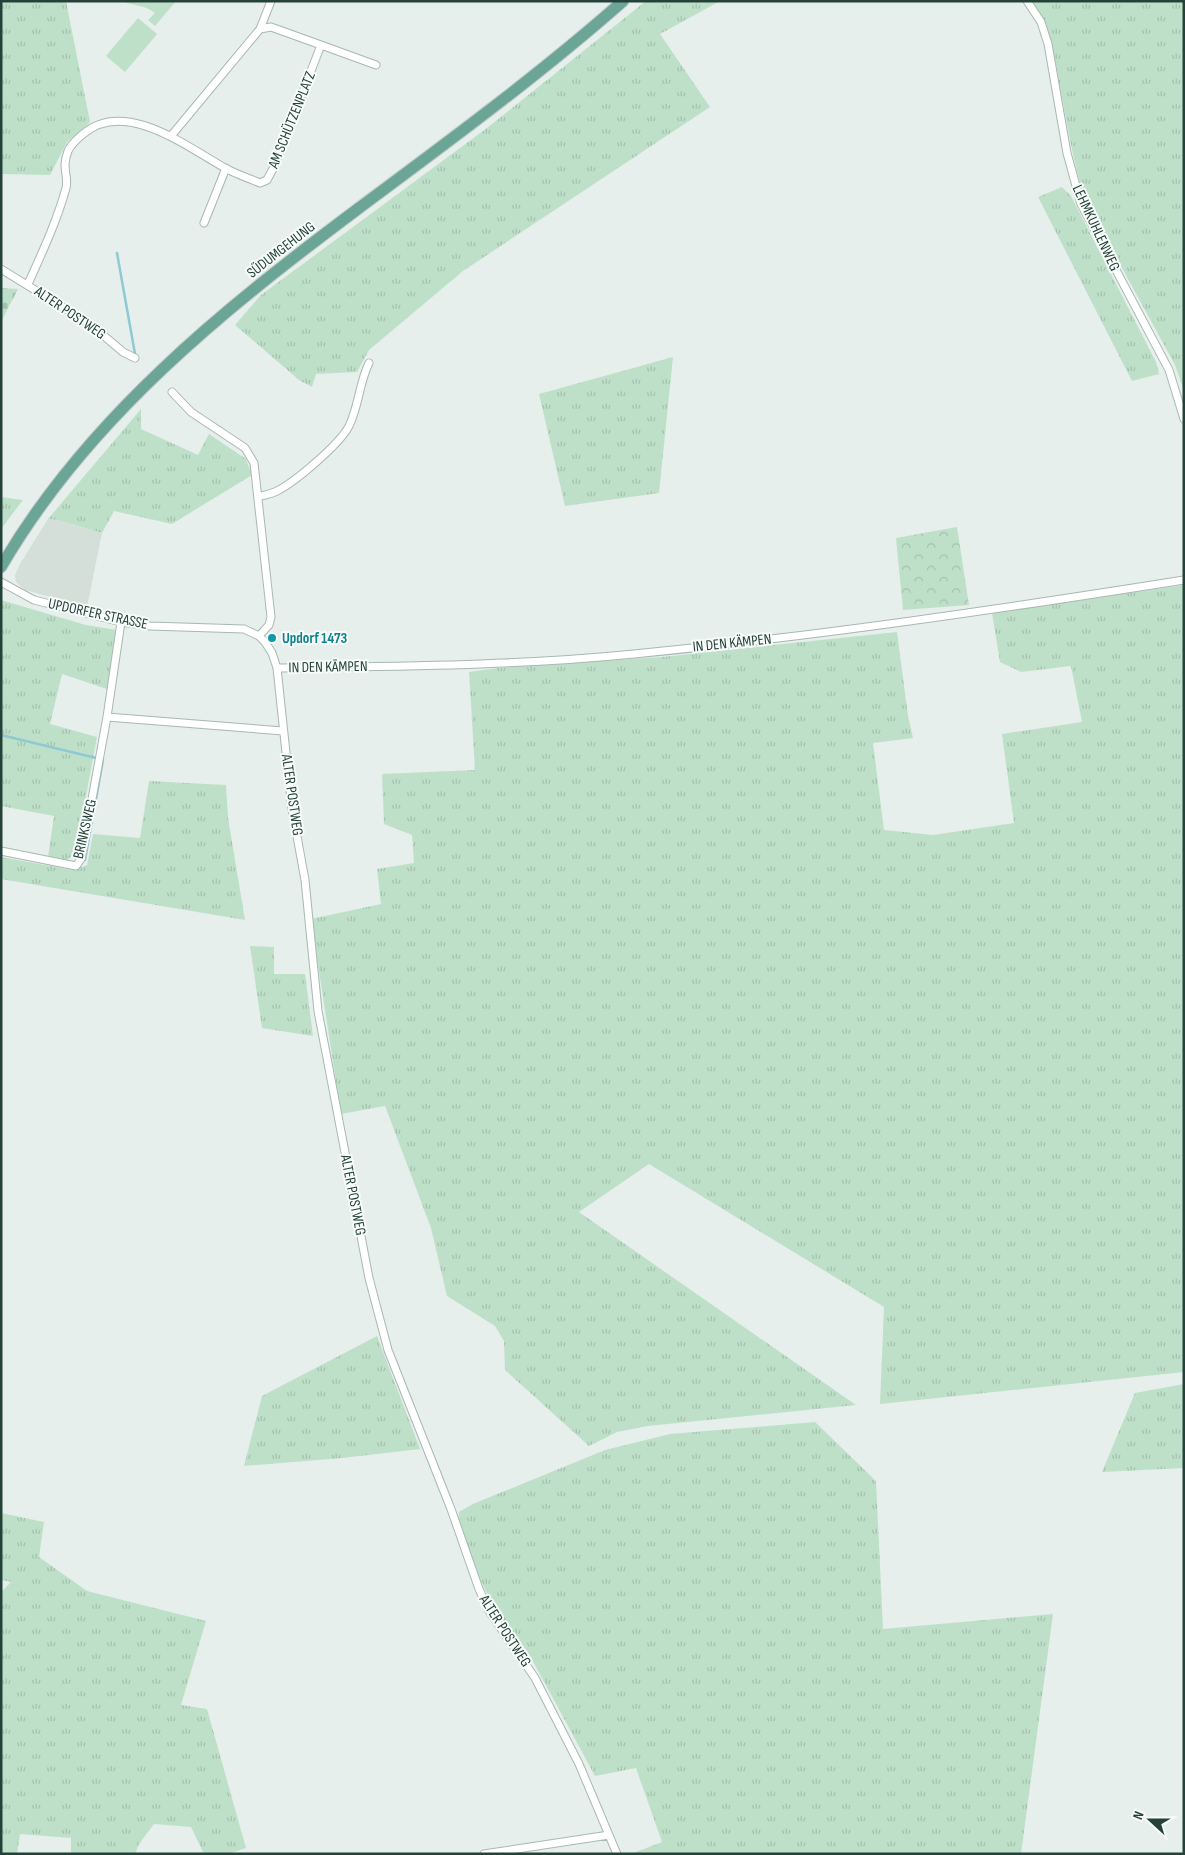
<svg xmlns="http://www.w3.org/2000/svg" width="1185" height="1855" viewBox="0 0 1185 1855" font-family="'Sofia Sans Condensed',sans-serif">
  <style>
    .built { fill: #d4dfda }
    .grass { fill: url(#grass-tufts) }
    .forest { fill: url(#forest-crowns) }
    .cemetery { fill: url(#cemetery-stones) }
    .pitch { fill: #bfe0c8 }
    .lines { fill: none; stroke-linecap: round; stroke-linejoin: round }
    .stream { stroke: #8ec9d4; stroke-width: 2.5 }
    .street-casing { stroke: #a8b8b2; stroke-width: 9 }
    .primary-casing { stroke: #c2cac8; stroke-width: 13 }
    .street { stroke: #fff; stroke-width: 7 }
    .primary { stroke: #6aa596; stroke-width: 11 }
    .culture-dot { fill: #0f9aa8; stroke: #f7fbf9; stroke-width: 2 }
    .labels { text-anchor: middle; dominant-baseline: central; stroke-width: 4; stroke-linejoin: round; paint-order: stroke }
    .street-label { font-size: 15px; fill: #24423a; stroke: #f7fbf9 }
    .culture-label { font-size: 15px; font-weight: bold; fill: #0d838f; stroke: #f7fbf9; text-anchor: start }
  </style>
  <defs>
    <pattern id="grass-tufts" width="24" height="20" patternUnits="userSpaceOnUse" patternTransform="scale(1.25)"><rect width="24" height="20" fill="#bfe0c8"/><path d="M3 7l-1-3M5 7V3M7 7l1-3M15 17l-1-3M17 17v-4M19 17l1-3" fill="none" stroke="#a4c1ad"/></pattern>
    <pattern id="forest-crowns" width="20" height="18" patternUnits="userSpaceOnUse" patternTransform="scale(1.25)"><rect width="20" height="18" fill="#bfe0c8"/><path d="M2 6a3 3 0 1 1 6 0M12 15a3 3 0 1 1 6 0" fill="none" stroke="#a4c1ad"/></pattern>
    <pattern id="cemetery-stones" width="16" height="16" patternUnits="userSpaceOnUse" patternTransform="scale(1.25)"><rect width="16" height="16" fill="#bfe0c8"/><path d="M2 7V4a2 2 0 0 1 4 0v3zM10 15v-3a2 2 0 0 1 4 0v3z" fill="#a4c1ad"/></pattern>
  </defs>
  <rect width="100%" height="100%" fill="#e6efeb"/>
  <!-- built -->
  <path class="built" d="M48 519 58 520 102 533 87 607 25 590 16 582 15 575 20 564Z"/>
  <!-- grass -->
  <path class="grass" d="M1 1H66L90 122 67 142 50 175 1 174Z
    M646 1H720L660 34 710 107 463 271 369 350 357 372 316 374 312 387 299 380 235 325 261 295 487 128Z
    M1032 1H1184V391L1175 365 1086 202C1074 166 1068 129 1061 92 1055 60 1052 28 1032 1Z
    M1062 187 1071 196 1156 362 1159 374 1132 381 1038 197Z
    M673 357 659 493 565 506 539 394Z
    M141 409V429L198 455 209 434 246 459 252 475 172 524 114 511 102 533 58 520 48 519Z
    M1 497 23 500 1 529Z
    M1184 585V1372L880 1404 884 1307 649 1164 579 1212 856 1405 648 1426 617 1432 589 1446 505 1370 504 1341 495 1326 447 1296 431 1228 385 1106 341 1114 311 919 381 904 377 869 414 863 412 835 384 824 382 774 475 770 469 672 498 668 662 657 897 632 908 716 913 738 873 743 884 830 933 835 1014 823 1002 734 1082 722 1071 666 1021 672 1000 662 992 613Z
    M1 600 86 625 117 630 107 689 62 674 50 724 97 737 75 855 64 861 48 857 54 816 1 806Z
    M149 781 226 785 228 818 245 920 1 879V857L73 870 87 865 93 834 140 838Z
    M250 946 274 947V974H305L313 1036 262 1028Z
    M377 1336 420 1449 342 1458 244 1466 262 1396Z
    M1184 1384V1468L1102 1472 1135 1393Z
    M815 1422 876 1481 883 1629 1053 1614 1021 1854H631L662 1842 636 1768 595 1776 529 1654 495 1610 480 1579 459 1523V1512L473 1504 605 1450 670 1434Z
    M1 1513 44 1522 39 1557 87 1591 206 1621 181 1705 207 1709 246 1848 228 1854H204L191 1827 154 1824 139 1844 135 1854H71V1838L20 1834 17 1854H1V1592L11 1582 1 1580Z"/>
  <!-- forest -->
  <path class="forest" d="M957 527 969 605 903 610 896 538Z"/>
  <!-- cemetery -->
  <path class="cemetery" d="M1 288 18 289 1 322Z"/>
  <!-- pitch -->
  <path class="pitch" d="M122 1H176L155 26 148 20 155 13C146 5 133 6 122 1Z
    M138 18 157 34 125 72 106 56Z"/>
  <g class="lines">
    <!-- stream -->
    <path class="stream" d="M117 253 135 354
      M1 735 96 758
      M85 860 103 760"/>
    <defs>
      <path id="street" d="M1027 1 1041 22 1048 44 1067 153 1081 204 1169 370 1184 419
        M260 29 271 1
        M321 45 376 65
        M204 223 226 168
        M1 269 90 324 123 352 135 358
        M28 284C42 253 57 221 66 188 69 175 61 169 68 151 71 144 77 139 83 134 125 98 187 147 225 168 236 174 248 178 260 183L267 180 274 167 321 45 271 27 260 29 171 136
        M172 392 191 412 245 448 254 463 271 617 269 625 259 636
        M258 497C264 495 271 494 277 491 295 482 340 444 349 426 359 406 359 383 369 363
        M1 582 34 600 121 622 150 626 244 629 259 636 265 642 272 653 277 668 292 809 305 880 318 1011 369 1278 388 1350 451 1509 479 1589 489 1611 535 1678 579 1764 617 1854
        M277 668C396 666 515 666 634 654 818 636 1001 609 1184 580
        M107 717 283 731
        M1 851 76 866 81 859 107 717 121 622
        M484 1854 609 1835"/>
      <path id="primary" d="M1 567C87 419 224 309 359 208 449 141 539 75 623 1"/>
    </defs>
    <!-- street casing -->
    <use href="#street" class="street-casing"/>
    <!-- primary casing -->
    <use href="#primary" class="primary-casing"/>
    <!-- street -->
    <use href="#street" class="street"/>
    <!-- primary -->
    <use href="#primary" class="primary"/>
  </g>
  <!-- markers -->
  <circle class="culture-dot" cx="272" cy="638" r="5"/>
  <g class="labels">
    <!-- street labels -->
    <g class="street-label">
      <text transform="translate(292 120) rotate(-68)">AM SCHÜTZENPLATZ</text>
      <text transform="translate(1096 228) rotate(65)">LEHMKUHLENWEG</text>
      <text transform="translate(281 250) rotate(-38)">SÜDUMGEHUNG</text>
      <text transform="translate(70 313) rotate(34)">ALTER POSTWEG</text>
      <text transform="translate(98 614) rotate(12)">UPDORFER STRASSE</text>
      <text transform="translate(732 643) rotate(-6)">IN DEN KÄMPEN</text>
      <text transform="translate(328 667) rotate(-1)">IN DEN KÄMPEN</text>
      <text transform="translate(292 795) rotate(82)">ALTER POSTWEG</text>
      <text transform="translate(85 829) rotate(-77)">BRINKSWEG</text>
      <text transform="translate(353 1195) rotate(79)">ALTER POSTWEG</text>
      <text transform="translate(505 1631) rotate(57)">ALTER POSTWEG</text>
    </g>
    <!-- culture labels -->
    <g class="culture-label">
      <text x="282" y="638">Updorf 1473</text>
    </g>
  </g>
  <!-- border -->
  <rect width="1185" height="1855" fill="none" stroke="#24423a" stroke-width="5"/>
  <!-- north arrow -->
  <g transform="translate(1150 1820) rotate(291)" stroke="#f7fbf9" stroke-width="4" paint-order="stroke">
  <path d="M0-4L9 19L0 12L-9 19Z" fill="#24423a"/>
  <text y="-8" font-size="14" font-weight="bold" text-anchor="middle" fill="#24423a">N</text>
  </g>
</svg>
